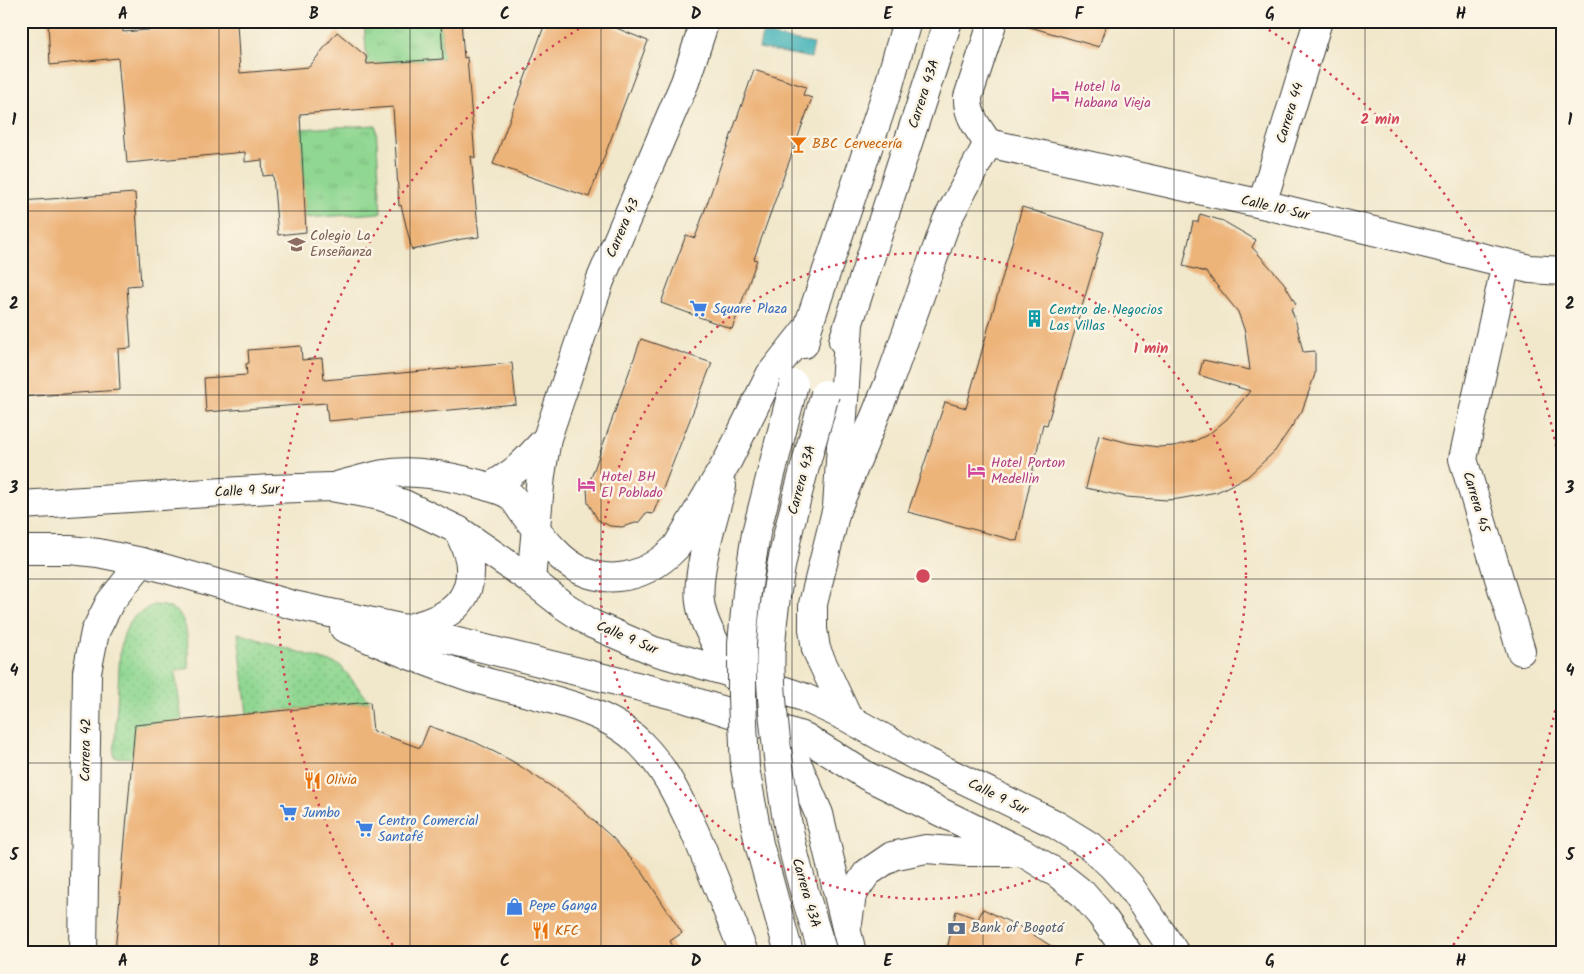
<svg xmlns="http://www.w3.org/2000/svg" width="1584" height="974" viewBox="0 0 1584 974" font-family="Kalam,sans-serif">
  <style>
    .grass { fill: url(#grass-dots); stroke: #567a57 }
    .park { fill: url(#park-tufts); stroke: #567a57 }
    .water { fill: #42b2b8; stroke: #2f676a }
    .building { fill: #edb47a }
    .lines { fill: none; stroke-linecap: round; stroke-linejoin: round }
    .minor-casing { stroke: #3c3b36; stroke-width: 30 }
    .major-casing { stroke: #3c3b36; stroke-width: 30 }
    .minor { stroke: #fff; stroke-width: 28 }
    .major { stroke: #fff; stroke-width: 28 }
    .major-bridge-casing { stroke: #3c3b36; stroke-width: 30; stroke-linecap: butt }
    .major-bridge { stroke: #fff; stroke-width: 28 }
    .grid { fill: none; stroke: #1c1c1c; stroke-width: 1; stroke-opacity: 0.55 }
    .ring { fill: none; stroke: #d1495b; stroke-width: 2.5; stroke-dasharray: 2.5 5 }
    .labels { text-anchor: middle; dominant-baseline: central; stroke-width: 5; stroke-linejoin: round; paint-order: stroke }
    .hotel-label { font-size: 14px; fill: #b23c85; stroke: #fcf5e5; text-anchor: start }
    .street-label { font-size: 14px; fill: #1c1c1c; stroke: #fcf5e5 }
    .food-label { font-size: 14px; fill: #c56008; stroke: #fcf5e5; text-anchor: start }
    .education-label { font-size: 14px; fill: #785e54; stroke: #fcf5e5; text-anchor: start }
    .shop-label { font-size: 14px; fill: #366cbe; stroke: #fcf5e5; text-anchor: start }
    .culture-label { font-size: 14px; fill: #0d838f; stroke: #fcf5e5; text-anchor: start }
    .service-label { font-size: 14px; fill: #4e5e75; stroke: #fcf5e5; text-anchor: start }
    .centre { fill: #d1495b; stroke: #fcf5e5; stroke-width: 2.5 }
    .ring-label { font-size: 15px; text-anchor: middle; font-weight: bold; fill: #d1495b; stroke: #fcf5e5; stroke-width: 5; stroke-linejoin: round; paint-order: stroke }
    .neatline { fill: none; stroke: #1c1c1c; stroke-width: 2 }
    .grid-label { font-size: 16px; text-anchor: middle; font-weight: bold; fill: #1c1c1c }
  </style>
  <defs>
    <pattern id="grass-dots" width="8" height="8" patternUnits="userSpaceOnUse" patternTransform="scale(1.25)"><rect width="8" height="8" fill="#90d792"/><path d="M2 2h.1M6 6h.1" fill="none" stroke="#7cb87d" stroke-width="1.8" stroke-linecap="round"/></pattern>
    <pattern id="park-tufts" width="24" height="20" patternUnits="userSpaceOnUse" patternTransform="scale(1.25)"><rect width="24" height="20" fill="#90d792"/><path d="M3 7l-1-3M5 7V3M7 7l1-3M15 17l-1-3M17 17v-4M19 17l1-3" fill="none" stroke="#7cb87d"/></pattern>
  </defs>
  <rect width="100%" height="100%" fill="#fcf5e5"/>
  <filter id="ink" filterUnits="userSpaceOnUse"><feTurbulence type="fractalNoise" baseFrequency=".02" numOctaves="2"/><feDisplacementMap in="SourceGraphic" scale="10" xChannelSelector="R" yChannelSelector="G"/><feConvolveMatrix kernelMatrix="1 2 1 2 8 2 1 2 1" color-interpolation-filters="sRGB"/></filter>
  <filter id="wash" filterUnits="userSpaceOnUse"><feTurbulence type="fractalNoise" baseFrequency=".0096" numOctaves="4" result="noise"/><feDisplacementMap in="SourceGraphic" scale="20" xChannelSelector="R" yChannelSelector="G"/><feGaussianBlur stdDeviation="1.12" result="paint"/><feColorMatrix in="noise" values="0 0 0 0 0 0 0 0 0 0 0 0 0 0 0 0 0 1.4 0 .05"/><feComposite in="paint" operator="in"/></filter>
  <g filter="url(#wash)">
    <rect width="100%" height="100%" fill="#f1e8cc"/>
    <!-- grass -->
    <path class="grass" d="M153 605C193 605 186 638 189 668L175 671 182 721 133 758 114 757 120 651 124 634 129 623 136 615Z
      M238 633 340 665 370 702 247 714Z"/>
    <!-- park -->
    <path class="park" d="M364 21H441L442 50 446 58 367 64Z
      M376 125 381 213 305 218 300 129Z"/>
    <!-- water -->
    <path class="water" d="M762 34 814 44 811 58 759 48Z"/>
    <g id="blocks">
      <!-- building -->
      <path class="building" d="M48 21H122L123 32 237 23 240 73 309 67 337 32 366 56 367 64 443 59 441 21H461L464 58 467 57 475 158 471 156 479 237 462 239 412 250 401 205 399 206 393 107 300 114 306 232 278 235 273 175 263 176 262 160 245 162V152L127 163 118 58 50 65Z
        M546 21H599L648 41 589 197 493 164Z
        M1031 21H1107L1099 47 1030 27Z
        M754 70 806 87 803 95 812 98 754 259 757 260 732 329 661 303 686 235 695 238Z
        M135 193 141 285 127 286 131 348 118 349 120 390 21 397V201Z
        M1022 207 1104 232 1047 425 1043 424 1017 541 908 512 945 402 966 408Z
        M1200 214 1223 221 1256 240 1252 247 1284 283 1296 304 1291 309 1296 322 1303 352 1315 351V374L1302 411 1275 451 1247 477 1217 492 1178 499 1167 500 1126 497 1086 488 1099 435 1129 443 1158 447 1174 446 1195 441 1209 434 1227 419 1250 391 1199 375 1203 360 1250 370 1245 332 1238 312 1206 272 1183 266 1193 222H1198Z
        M641 339 712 363 653 514 646 513 639 522 622 527 610 526 598 520 588 503 587 489Z
        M301 346 302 360 322 358 324 380 512 363 516 404 328 421 326 403 206 412 204 378 247 375 246 364 249 363 248 350Z
        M370 702 373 731 420 748 429 726 475 742 512 761 566 796 614 839 643 873 682 933 670 941 677 953H115L135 725Z
        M983 909 1026 930 1062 953H946L956 911 978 919Z"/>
    </g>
  </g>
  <g filter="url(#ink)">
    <use href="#blocks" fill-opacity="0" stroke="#3c3b36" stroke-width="1"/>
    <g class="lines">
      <defs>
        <path id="minor" d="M988 143 1262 204 1530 269 1563 271
          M988 143C978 128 967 115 968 97L993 21
          M1262 204 1318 21
          M1506 263 1463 459 1521 651
          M489 487C516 473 527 460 547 438
          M839 504 889 382 947 220 988 143
          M531 580 541 475 547 438 600 281 685 82 705 21
          M83 953 87 672 95 632 110 602 142 562"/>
        <path id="major" d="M843 341 948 21
          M804 344 808 327 889 85 907 21
          M340 485C355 481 370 477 384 474 415 469 449 476 479 484 488 487 503 490 511 496 515 500 519 507 522 511 532 524 542 538 554 550 591 590 641 584 677 546L728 460 770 375 808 327
          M722 486C714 517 696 571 700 602 702 618 710 633 718 648 724 659 729 671 738 681
          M21 505 270 489 331 487 380 496 404 504 458 530 531 580 563 605 592 624 654 651 731 673 803 697 848 718 921 759 1053 823 1090 846 1111 865 1130 886 1175 953
          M21 550H70L98 553 142 562 293 605 405 629 677 696 805 737 867 776 1022 852 1058 874 1082 893 1101 915 1128 953
          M344 628C385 646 425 662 467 676 521 695 601 702 641 744 666 769 679 799 694 830 712 871 728 912 744 953
          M405 629C438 621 472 609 470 567 470 554 463 542 458 530
          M848 718 820 658 816 649 813 629V604L837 507 849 324
          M774 723 791 749 819 814 852 953
          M848 923 852 895 867 873 892 856 926 849 966 852H1015"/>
      </defs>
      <!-- minor casing -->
      <use href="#minor" class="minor-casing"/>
      <!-- major casing -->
      <use href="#major" class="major-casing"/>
      <!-- minor -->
      <use href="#minor" class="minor"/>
      <!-- major -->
      <use href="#major" class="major"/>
      <defs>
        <path id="major-bridge" d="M789 953 759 844 745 768 742 698V643L747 592 756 533 794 384
          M823 953C811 915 799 878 791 840 783 804 779 767 775 731 772 703 769 673 771 645 776 559 803 476 825 394"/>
      </defs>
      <!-- major-bridge casing -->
      <use href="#major-bridge" class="major-bridge-casing"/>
      <!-- major-bridge -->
      <use href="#major-bridge" class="major-bridge"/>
    </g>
  </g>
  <!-- grid -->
  <path class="grid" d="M219 21V953M410 21V953M601 21V953M792 21V953M983 21V953M1174 21V953M1365 21V953M21 211H1563M21 395H1563M21 579H1563M21 763H1563"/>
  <!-- distance rings -->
  <g class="ring">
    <circle cx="923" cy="576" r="323"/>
    <path d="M1563 666A646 646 0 0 1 1449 951M397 951A646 646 0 0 1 590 22M1256 22A646 646 0 0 1 1563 486"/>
  </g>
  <!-- icons -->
  <defs>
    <symbol id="hotel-bare" viewBox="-9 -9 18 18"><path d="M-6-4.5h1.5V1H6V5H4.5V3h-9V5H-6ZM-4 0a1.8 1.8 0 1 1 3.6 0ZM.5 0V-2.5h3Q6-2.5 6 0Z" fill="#d1479c" stroke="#fcf5e5" stroke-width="2.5" paint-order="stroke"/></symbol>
    <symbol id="bar-bare" viewBox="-9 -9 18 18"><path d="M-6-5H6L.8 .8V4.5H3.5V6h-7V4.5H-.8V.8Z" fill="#e8710a" stroke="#fcf5e5" stroke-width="2.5" paint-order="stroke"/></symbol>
    <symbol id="school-bare" viewBox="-9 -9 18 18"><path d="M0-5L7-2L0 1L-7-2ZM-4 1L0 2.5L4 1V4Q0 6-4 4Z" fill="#8d6e63" stroke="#fcf5e5" stroke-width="2.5" paint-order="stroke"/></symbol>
    <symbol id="supermarket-bare" viewBox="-9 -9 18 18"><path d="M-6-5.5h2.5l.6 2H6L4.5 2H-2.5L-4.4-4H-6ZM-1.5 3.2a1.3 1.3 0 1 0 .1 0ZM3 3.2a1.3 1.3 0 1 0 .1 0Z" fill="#3f7fe0" stroke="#fcf5e5" stroke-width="2.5" paint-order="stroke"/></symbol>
    <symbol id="building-bare" viewBox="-9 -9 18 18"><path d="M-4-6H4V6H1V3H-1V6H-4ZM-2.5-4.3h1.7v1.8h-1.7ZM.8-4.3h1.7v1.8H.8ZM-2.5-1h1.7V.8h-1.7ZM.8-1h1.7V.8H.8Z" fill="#0f9aa8" stroke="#fcf5e5" stroke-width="2.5" paint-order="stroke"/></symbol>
    <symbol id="restaurant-bare" viewBox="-9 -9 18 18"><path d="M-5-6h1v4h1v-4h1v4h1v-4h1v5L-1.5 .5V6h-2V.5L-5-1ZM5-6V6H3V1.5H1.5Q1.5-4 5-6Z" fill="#e8710a" stroke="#fcf5e5" stroke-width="2.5" paint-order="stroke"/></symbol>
    <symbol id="shop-bare" viewBox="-9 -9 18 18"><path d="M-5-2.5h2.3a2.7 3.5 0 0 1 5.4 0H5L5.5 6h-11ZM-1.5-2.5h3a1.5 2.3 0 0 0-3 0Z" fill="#3f7fe0" stroke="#fcf5e5" stroke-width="2.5" paint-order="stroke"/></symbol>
    <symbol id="bank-bare" viewBox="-9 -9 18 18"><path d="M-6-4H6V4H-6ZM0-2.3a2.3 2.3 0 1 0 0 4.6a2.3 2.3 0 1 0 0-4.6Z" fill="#5c6f8a" stroke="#fcf5e5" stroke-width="2.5" paint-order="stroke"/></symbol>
  </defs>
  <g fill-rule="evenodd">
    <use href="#hotel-bare" x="1048" y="82" width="25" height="25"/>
    <use href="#bar-bare" x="786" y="132" width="25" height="25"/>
    <use href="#school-bare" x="284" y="232" width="25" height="25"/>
    <use href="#supermarket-bare" x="686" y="296" width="25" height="25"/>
    <use href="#building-bare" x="1022" y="306" width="25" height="25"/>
    <use href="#hotel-bare" x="964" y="458" width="25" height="25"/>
    <use href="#hotel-bare" x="574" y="472" width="25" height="25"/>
    <use href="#restaurant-bare" x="300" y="768" width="25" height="25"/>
    <use href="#supermarket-bare" x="276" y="800" width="25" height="25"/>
    <use href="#supermarket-bare" x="352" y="816" width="25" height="25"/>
    <use href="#shop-bare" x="502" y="894" width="25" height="25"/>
    <use href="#bank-bare" x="944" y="916" width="25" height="25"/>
    <use href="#restaurant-bare" x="528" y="918" width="25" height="25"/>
  </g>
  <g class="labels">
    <!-- hotel labels -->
    <g class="hotel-label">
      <text x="1074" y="87">Hotel la<tspan x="1074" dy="16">Habana Vieja</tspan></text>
      <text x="991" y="463">Hotel Porton<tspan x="991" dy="16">Medellin</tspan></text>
      <text x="601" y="477">Hotel BH<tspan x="601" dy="16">El Poblado</tspan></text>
    </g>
    <!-- street labels -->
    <g class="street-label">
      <text transform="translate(924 94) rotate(-72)">Carrera 43A</text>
      <text transform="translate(1290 113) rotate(-73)">Carrera 44</text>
      <text transform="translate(1275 208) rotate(13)">Calle 10 Sur</text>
      <text transform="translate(623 228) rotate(-67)">Carrera 43</text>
      <text transform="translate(802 480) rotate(-75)">Carrera 43A</text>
      <text transform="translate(247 491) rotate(-3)">Calle 9 Sur</text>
      <text transform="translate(1476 502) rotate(73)">Carrera 45</text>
      <text transform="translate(627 638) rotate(23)">Calle 9 Sur</text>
      <text transform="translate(86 750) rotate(-89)">Carrera 42</text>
      <text transform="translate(998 797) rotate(26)">Calle 9 Sur</text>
      <text transform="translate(806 893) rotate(74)">Carrera 43A</text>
    </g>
    <!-- food labels -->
    <g class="food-label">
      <text x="812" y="144">BBC Cervecería</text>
      <text x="326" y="780">Olivia</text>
      <text x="555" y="931">KFC</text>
    </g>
    <!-- education labels -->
    <g class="education-label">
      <text x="310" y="236">Colegio La<tspan x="310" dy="16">Enseñanza</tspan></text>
    </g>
    <!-- shop labels -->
    <g class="shop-label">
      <text x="713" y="309">Square Plaza</text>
      <text x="302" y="813">Jumbo</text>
      <text x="378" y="821">Centro Comercial<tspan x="378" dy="16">Santafé</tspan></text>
      <text x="529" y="906">Pepe Ganga</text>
    </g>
    <!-- culture labels -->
    <g class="culture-label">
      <text x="1049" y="310">Centro de Negocios<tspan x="1049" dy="16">Las Villas</tspan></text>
    </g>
    <!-- service labels -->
    <g class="service-label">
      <text x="971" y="928">Bank of Bogotá</text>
    </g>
  </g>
  <circle cx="923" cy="576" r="8" class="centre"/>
  <g class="ring-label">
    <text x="1380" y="124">2 min</text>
    <text x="1151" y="353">1 min</text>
  </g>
  <!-- margin -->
  <rect width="1584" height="974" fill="none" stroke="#fcf5e5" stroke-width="55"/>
  <rect x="28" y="28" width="1528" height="918" class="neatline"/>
  <g class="grid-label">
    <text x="123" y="19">A</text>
    <text x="314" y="19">B</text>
    <text x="505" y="19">C</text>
    <text x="696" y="19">D</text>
    <text x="888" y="19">E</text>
    <text x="1079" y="19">F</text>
    <text x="1270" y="19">G</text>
    <text x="1461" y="19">H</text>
    <text x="14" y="125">1</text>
    <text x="1570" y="125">1</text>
    <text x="14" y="309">2</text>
    <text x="1570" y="309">2</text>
    <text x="14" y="493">3</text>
    <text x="1570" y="493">3</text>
    <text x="14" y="676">4</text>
    <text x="1570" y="676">4</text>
    <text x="14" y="860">5</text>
    <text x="1570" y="860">5</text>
    <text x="123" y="966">A</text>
    <text x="314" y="966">B</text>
    <text x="505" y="966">C</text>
    <text x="696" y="966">D</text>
    <text x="888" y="966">E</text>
    <text x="1079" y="966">F</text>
    <text x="1270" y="966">G</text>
    <text x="1461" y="966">H</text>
  </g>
</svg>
